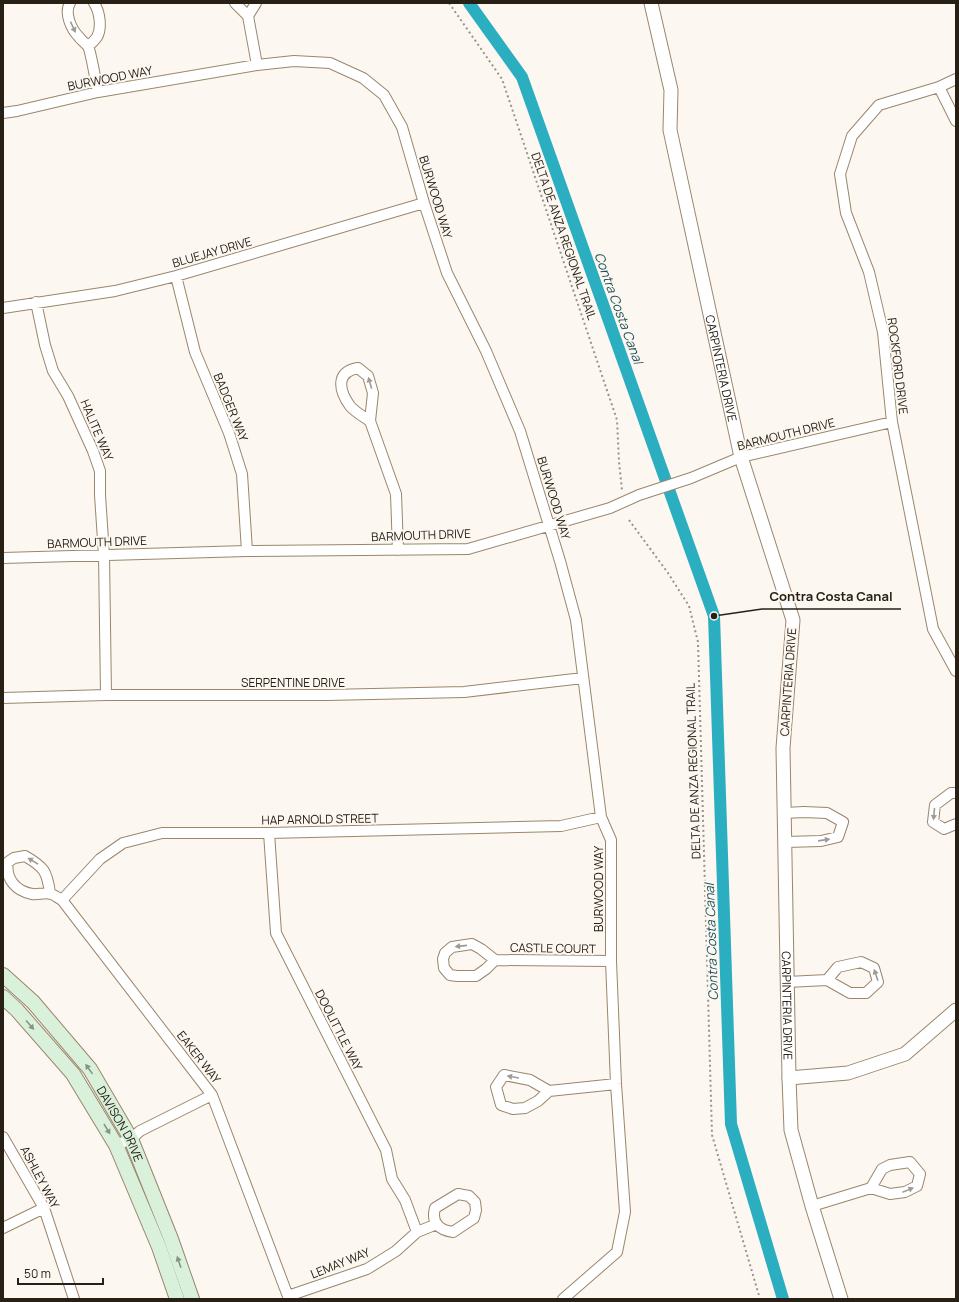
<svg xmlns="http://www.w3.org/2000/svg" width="959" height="1302" viewBox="0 0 959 1302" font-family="Manrope,sans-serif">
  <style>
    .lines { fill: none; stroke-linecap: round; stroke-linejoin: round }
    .canal { stroke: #2caec1; stroke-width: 12 }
    .minor-casing { stroke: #9b866b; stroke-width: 12 }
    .tertiary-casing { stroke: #9b866b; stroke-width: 15 }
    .secondary-casing { stroke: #9b866b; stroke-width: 16 }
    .path { stroke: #99938b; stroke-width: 2; stroke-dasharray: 2 3; stroke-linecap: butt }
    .minor { stroke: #fff; stroke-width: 10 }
    .tertiary { stroke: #fff; stroke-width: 13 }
    .secondary { stroke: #d9f1db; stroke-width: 14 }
    .oneway { fill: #9e9b96 }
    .oneway2 { fill: #899382 }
    .labels { text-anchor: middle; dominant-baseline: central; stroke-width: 4; stroke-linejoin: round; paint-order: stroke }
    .street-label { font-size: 12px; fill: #282015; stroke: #fcf7f1 }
    .water-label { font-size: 13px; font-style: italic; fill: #1d5159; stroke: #fcf7f1 }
    .leader { fill: none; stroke: #282015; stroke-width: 1.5 }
    .callout-dot { fill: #282015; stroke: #fcf7f1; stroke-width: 1.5 }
    .callout-label { font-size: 13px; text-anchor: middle; font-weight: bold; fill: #282015; stroke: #fcf7f1; stroke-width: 4; stroke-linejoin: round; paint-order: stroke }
  </style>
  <rect width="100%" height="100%" fill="#fcf7f1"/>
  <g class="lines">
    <!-- canal -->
    <path class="canal" d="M469 3 522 77 714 616 731 1124 783 1299"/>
    <defs>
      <path id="minor" d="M70 3C64 13 71 29 79 37 81 40 85 43 88 46 91 52 96 83 98 92
        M235 3 248 16 257 65
        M248 16 256 3
        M88 46C91 44 95 40 97 37 102 28 100 12 94 3
        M956 79 939 87 879 105 852 136 840 174 846 213 869 272 883 332 892 422 933 629 956 671
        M939 87 956 121
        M3 113 17 111 98 92 257 65 294 61 330 63 363 78 384 95 402 127 424 203 447 273 486 351 520 431 560 561 576 620 601 817 611 840V961L616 1084 625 1212 617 1252 563 1299
        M176 276 195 352 229 433 242 474 247 551
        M36 302 45 345 53 371 68 396 93 451 100 471V495L104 555 106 695
        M3 308 115 291 176 276 424 203
        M370 421C364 417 355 412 350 406 339 391 335 372 358 368L368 376 373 393 370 421 396 494 398 550
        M3 558 247 551 468 549 610 508 639 495 691 478 741 457 892 422
        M3 698 106 695H327L464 692 583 678
        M956 793H951L935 805 933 822 944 829 956 824
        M784 813 804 812 827 813 843 822 838 837 821 841 785 842
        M269 833 276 933 386 1150 392 1179 405 1200 417 1232
        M50 893C47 871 44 867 25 856L14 858 8 862C5 879 16 891 32 894 38 895 45 892 51 894 55 895 58 898 62 900L212 1095 289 1299
        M62 900 100 859 123 843 162 833H269L561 826 601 817
        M495 960 486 969 476 976H457L450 975 444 968 443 959 445 953 452 947 472 944 481 949 495 960 611 961
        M787 982 827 980 850 993H866L878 982 874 968 861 962 838 967 827 980
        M549 1091 530 1080 504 1075 496 1087 501 1105 513 1109 525 1108 538 1101 549 1091 616 1084
        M3 1137 44 1208 74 1299
        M116 1145 131 1139 140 1131 212 1095
        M458 1194 469 1196 475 1202 476 1210 474 1218 453 1232C439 1230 431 1223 435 1208Z
        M812 1206 871 1188 890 1194 905 1192 917 1186 920 1174 910 1162 890 1165 882 1169 871 1188
        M3 1228 44 1208
        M288 1296 367 1269 396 1251 417 1232 437 1224"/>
      <g id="tertiary">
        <path id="s1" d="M651 3 671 90 670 130 741 457 793 620 783 748 789 1078 791 1130 812 1206 841 1299"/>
        <path d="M789 1078 848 1073 905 1054 956 1010"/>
      </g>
      <g id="secondary">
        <path id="s2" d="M3 975 33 1002 90 1069 131 1139 171 1239 192 1299"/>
        <path d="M3 997 17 1010 73 1074 116 1145 159 1247 177 1299"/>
      </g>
    </defs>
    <!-- minor casing -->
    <use href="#minor" class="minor-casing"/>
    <!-- tertiary casing -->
    <use href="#tertiary" class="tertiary-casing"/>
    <!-- secondary casing -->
    <use href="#secondary" class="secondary-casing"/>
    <!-- path -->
    <path class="path" d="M449 3 502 79 617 420 619 462 622 490
      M629 520 668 573 689 606 698 642 712 1135 760 1299"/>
    <!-- minor -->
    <use href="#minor" class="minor"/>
    <!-- tertiary -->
    <use href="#tertiary" class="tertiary"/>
    <!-- secondary -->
    <use href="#secondary" class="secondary"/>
  </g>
  <!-- one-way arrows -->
  <defs><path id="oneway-solid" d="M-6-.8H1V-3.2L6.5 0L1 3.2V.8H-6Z"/></defs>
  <g class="oneway">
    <use href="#oneway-solid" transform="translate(73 27) rotate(65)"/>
    <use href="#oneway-solid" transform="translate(370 383) rotate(-106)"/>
    <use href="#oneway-solid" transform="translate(934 814) rotate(95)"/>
    <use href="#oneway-solid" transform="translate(824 840) rotate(-8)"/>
    <use href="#oneway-solid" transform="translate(33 861) rotate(-149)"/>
    <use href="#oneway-solid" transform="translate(461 946) rotate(174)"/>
    <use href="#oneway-solid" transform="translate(876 975) rotate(-109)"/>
    <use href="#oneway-solid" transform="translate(513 1077) rotate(-170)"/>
    <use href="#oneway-solid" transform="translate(908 1190) rotate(-22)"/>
  </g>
  <g class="oneway2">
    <use href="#oneway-solid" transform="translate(30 1025) rotate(49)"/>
    <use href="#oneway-solid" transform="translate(89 1069) rotate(-126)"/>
    <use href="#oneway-solid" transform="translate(107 1129) rotate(59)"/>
    <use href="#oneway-solid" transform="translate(179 1262) rotate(-109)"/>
  </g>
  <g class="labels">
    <!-- street labels -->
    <g class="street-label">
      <text transform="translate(110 78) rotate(-11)">BURWOOD WAY</text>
      <text transform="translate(436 197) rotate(73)">BURWOOD WAY</text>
      <text transform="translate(564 236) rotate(71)">DELTA DE ANZA REGIONAL TRAIL</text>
      <text transform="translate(212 252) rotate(-16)">BLUEJAY DRIVE</text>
      <text transform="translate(898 366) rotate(83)">ROCKFORD DRIVE</text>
      <text stroke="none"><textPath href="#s1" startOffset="373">CARPINTERIA DRIVE</textPath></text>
      <text transform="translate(231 407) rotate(68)">BADGER WAY</text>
      <text transform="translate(97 430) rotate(67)">HALITE WAY</text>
      <text transform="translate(786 434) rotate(-14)">BARMOUTH DRIVE</text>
      <text transform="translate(554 498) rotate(73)">BURWOOD WAY</text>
      <text transform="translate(421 535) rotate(-2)">BARMOUTH DRIVE</text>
      <text transform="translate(97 542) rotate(-2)">BARMOUTH DRIVE</text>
      <text x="293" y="682">SERPENTINE DRIVE</text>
      <text transform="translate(788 682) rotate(-86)">CARPINTERIA DRIVE</text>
      <text transform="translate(693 771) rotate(-92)">DELTA DE ANZA REGIONAL TRAIL</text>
      <text transform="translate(320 819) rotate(-1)">HAP ARNOLD STREET</text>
      <text transform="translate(598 889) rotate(-90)">BURWOOD WAY</text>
      <text transform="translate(553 948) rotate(1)">CASTLE COURT</text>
      <text stroke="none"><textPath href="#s1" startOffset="1021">CARPINTERIA DRIVE</textPath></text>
      <text transform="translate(339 1030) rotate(63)">DOOLITTLE WAY</text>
      <text transform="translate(199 1057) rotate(52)">EAKER WAY</text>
      <text stroke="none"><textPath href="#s2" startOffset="191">DAVISON DRIVE</textPath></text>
      <text transform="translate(40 1177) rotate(62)">ASHLEY WAY</text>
      <text transform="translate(340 1263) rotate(-22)">LEMAY WAY</text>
    </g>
    <!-- water labels -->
    <g class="water-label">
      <text transform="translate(619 308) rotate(70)">Contra Costa Canal</text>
      <text transform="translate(711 942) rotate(-92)">Contra Costa Canal</text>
    </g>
  </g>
  <!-- callouts -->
  <path class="leader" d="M714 616L762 609H901"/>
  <circle class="callout-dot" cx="714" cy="616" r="4"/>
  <g class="callout-label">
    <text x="831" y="601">Contra Costa Canal</text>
  </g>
  <!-- border -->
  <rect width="959" height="1302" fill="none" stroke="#282015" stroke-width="8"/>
  <!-- scale -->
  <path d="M18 1278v6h85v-6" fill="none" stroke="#282015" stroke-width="2"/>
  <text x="24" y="1278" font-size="12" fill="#282015" stroke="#fcf7f1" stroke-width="3" paint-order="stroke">50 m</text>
</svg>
